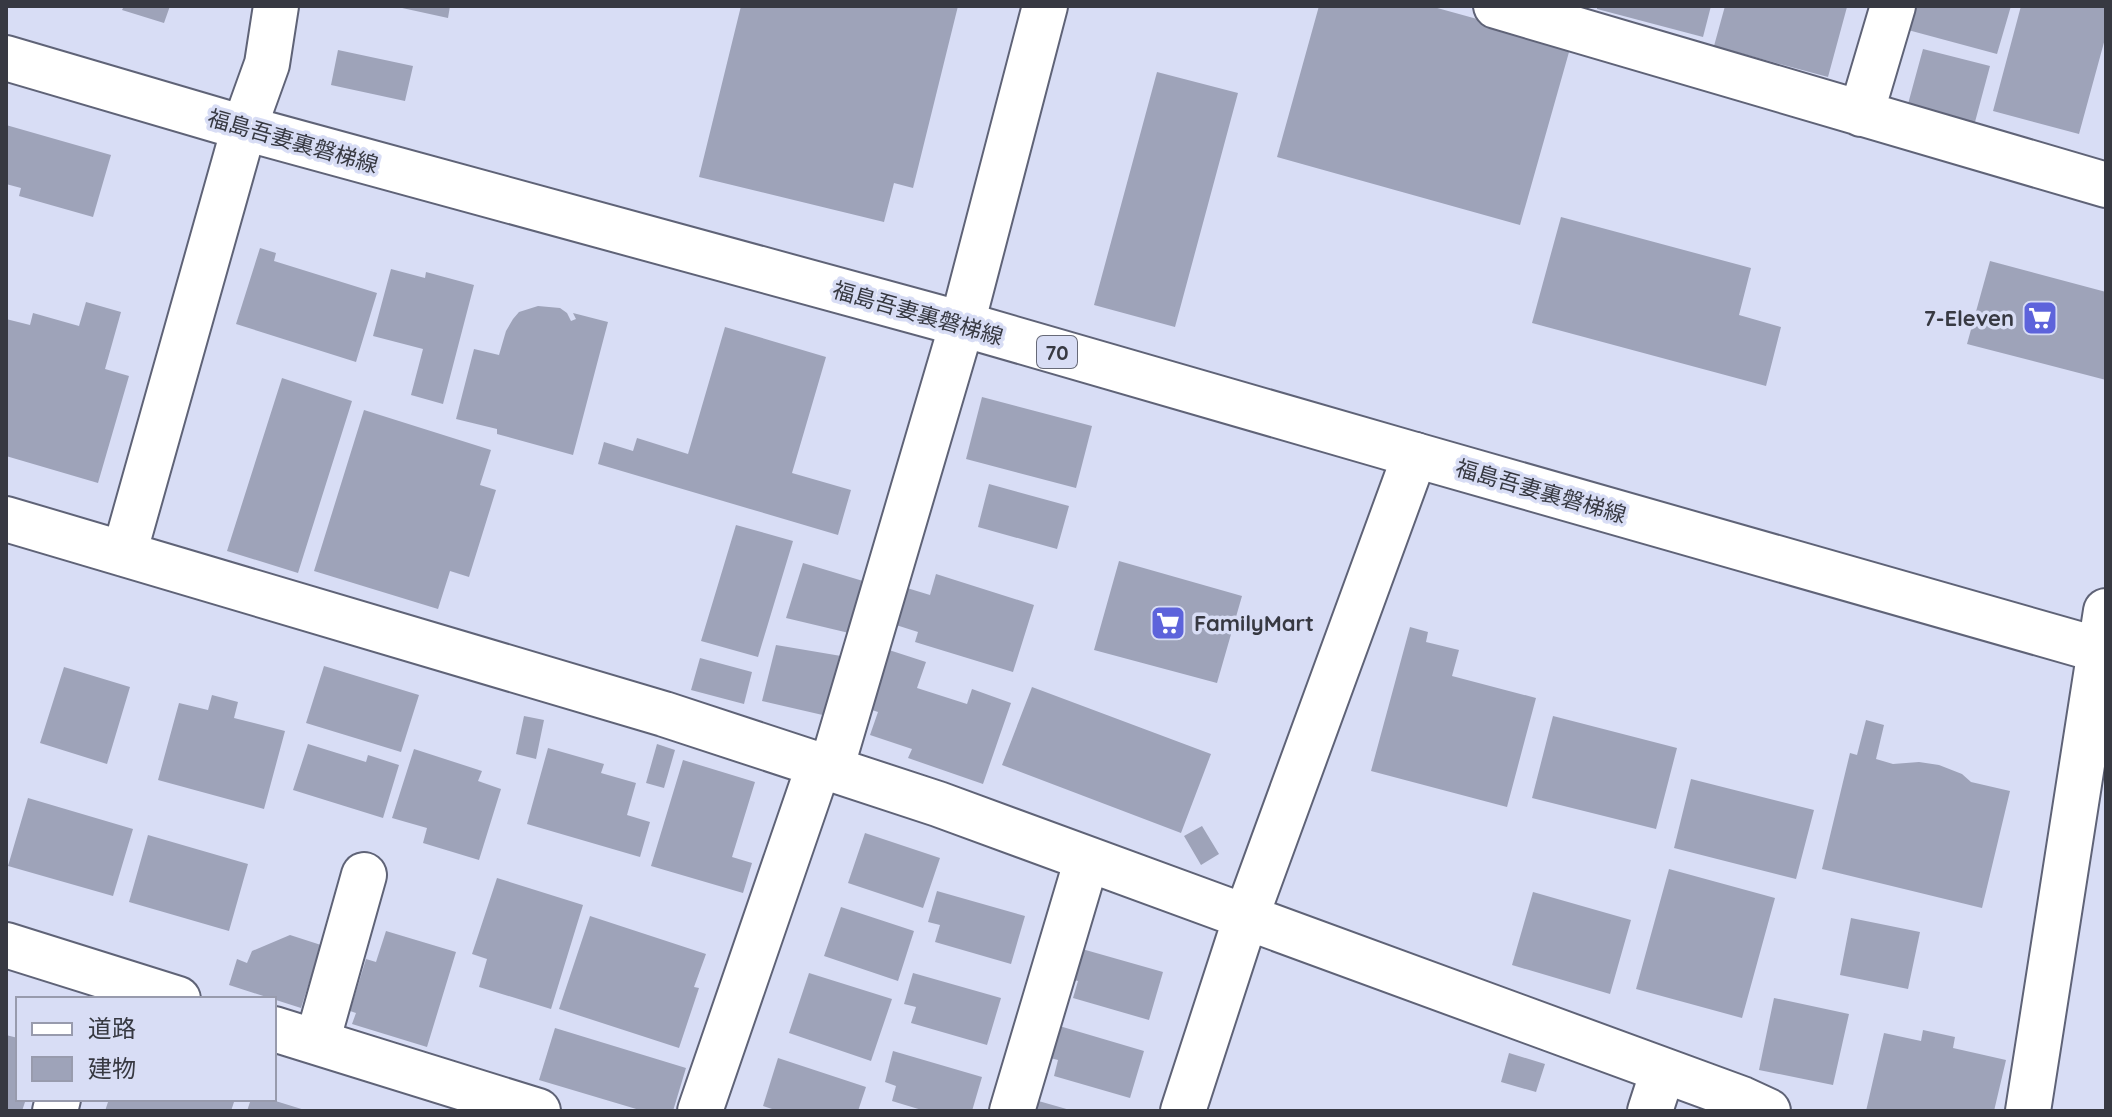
<svg xmlns="http://www.w3.org/2000/svg" width="2112" height="1117" viewBox="0 0 2112 1117" font-family="Quicksand,'Noto Sans JP',sans-serif">
  <style>
    .building { fill: #9ea3b9 }
    .lines { fill: none; stroke-linecap: round; stroke-linejoin: round }
    .minor-casing { stroke: #5f6377; stroke-width: 48 }
    .major-casing { stroke: #5f6377; stroke-width: 48 }
    .minor { stroke: #fff; stroke-width: 44 }
    .major { stroke: #fff; stroke-width: 44 }
    .labels { text-anchor: middle; dominant-baseline: central; stroke-width: 7; stroke-linejoin: round; paint-order: stroke }
    .shield { fill: #d8ddf5; stroke: #676a78; stroke-width: 2 }
    .shield-label { font-size: 20px; font-weight: bold; fill: #373942 }
    .street-label { font-size: 22px; fill: #373942; stroke: #d8ddf5 }
    .poi-label { font-size: 22px; font-weight: bold; fill: #373942; stroke: #d8ddf5; text-anchor: end }
  </style>
  <rect width="100%" height="100%" fill="#d8ddf5"/>
  <!-- building -->
  <path class="building" d="M124 6H170L164 23 122 10Z
    M393 6H450L448 18Z
    M741 6H958L913 188 894 183 884 222 699 177Z
    M1319 6H1430L1571 45 1520 225 1277 157Z
    M1597 6H1711L1703 37 1597 9Z
    M1725 6 1847 7 1828 77 1714 46Z
    M1915 6H2011L1997 54 1908 30Z
    M2021 6H2106V35L2079 134 1993 111Z
    M1923 49 1990 66 1975 122 1908 104Z
    M338 50 413 66 405 101 331 85Z
    M1157 72 1238 93 1175 327 1094 305Z
    M6 125 111 155 93 217 19 196 21 188 6 184Z
    M1561 217 1751 268 1739 315 1781 327 1766 386 1532 323Z
    M260 248 276 253 274 261 377 293 356 362 236 324Z
    M1990 261 2106 292V380L1967 344Z
    M391 269 425 278 426 272 474 285 443 404 411 395 423 349 373 336Z
    M86 302 121 312 105 369 129 376 98 483 6 456V319L30 325 33 313 79 326Z
    M538 306 560 308 567 313 571 321 576 319 573 313 608 322 573 455 497 434V429L456 419 474 349 499 355 506 331 513 319 519 312Z
    M725 327 826 357 792 473 851 490 838 535 598 464 604 442 633 451 637 438 688 454Z
    M282 378 352 401 298 573 227 551Z
    M982 397 1092 426 1076 488 966 459Z
    M364 410 491 450 480 485 496 490 469 577 450 571 438 609 314 571Z
    M989 484 1069 506 1057 549 978 527Z
    M736 525 793 541 758 657 701 641Z
    M1119 561 1242 596 1217 683 1094 650Z
    M803 563 863 581 849 633 786 618Z
    M936 574 1034 605 1013 672 915 642 918 632 896 625 907 588 930 595Z
    M1410 627 1428 632 1426 642 1459 650 1452 676 1536 698 1507 807 1371 771Z
    M776 645 841 656 827 716 762 701Z
    M889 650 926 662 917 688 967 704 972 689 1011 703 983 784 908 758 912 749 870 735 878 712 869 709Z
    M700 658 752 672 744 704 691 690Z
    M324 666 419 695 401 752 306 723Z
    M64 667 130 687 107 764 40 743Z
    M1032 687 1211 754 1181 833 1002 765Z
    M212 695 238 702 234 718 285 731 264 809 158 780 179 703 208 710Z
    M524 716 544 720 536 759 516 754Z
    M1553 716 1677 748 1656 829 1532 798Z
    M1866 720 1884 725 1876 759 1893 764 1919 762 1939 765 1962 774 1971 782 2010 791 1982 908 1822 869 1850 753 1857 755Z
    M308 744 366 762 368 755 399 765 383 818 293 790Z
    M657 744 675 750 664 788 646 783Z
    M548 748 604 764 601 773 636 783 627 815 650 822 640 857 527 824Z
    M414 749 482 771 478 781 501 789 479 860 423 843 427 828 392 818Z
    M683 760 755 782 732 857 752 863 743 893 651 866Z
    M1691 779 1814 810 1796 879 1674 848Z
    M28 798 133 829 113 896 8 866Z
    M1202 826 1219 854 1201 865 1184 836Z
    M865 833 940 858 923 908 848 883Z
    M148 835 248 864 229 931 129 902Z
    M1669 869 1775 898 1742 1018 1636 989Z
    M497 878 583 905 551 1009 479 987 487 959 472 954Z
    M937 891 1025 916 1011 964 935 942 940 925 928 922Z
    M1533 892 1631 920 1610 994 1512 965Z
    M841 907 914 931 898 981 824 956Z
    M590 916 706 954 694 987 699 988 679 1048 559 1009Z
    M1851 918 1920 932 1908 989 1840 975Z
    M386 931 456 952 427 1047 352 1024 356 1013 350 1011 366 959 376 962Z
    M290 935 321 945 301 1008 229 985 237 959 247 963 252 951Z
    M1075 947 1163 972 1149 1020 1073 998 1078 981 1066 978Z
    M809 973 892 999 871 1061 789 1033Z
    M913 973 1001 998 987 1045 911 1023 916 1007 904 1004Z
    M1774 998 1849 1014 1833 1085 1759 1070Z
    M1056 1025 1144 1051 1130 1098 1054 1076 1058 1060 1046 1057Z
    M555 1028 686 1068 673 1111H643L539 1080Z
    M1923 1030 1955 1037 1953 1048 2006 1060 1994 1111H1866L1884 1033 1921 1041Z
    M6 1035 18 1038V1099H26L22 1111H6Z
    M893 1051 982 1077 972 1111H925L892 1101 896 1086 885 1082Z
    M1509 1053 1545 1064 1536 1092 1501 1082Z
    M778 1058 866 1087 858 1111H778L763 1106Z
    M109 1099H235L231 1111H105Z
    M251 1099H269L308 1111H247Z
    M1035 1100 1070 1110V1111H1032Z"/>
  <g class="lines">
    <defs>
      <path id="minor" d="M1496 6 2106 185
        M1861 114 1893 6
        M6 519 664 714 938 804 1742 1099 1768 1111
        M124 554 244 128 267 64 276 6
        M831 769 962 324 1045 6
        M6 945 178 999
        M274 1029 538 1111
        M317 1042 364 875
        M55 1111 58 1099
        M700 1111 819 765
        M1012 1111 1087 859
        M1183 1111 1246 917 1415 455
        M1650 1111 1663 1071
        M2028 1111 2106 611"/>
      <path id="major" d="M6 58 244 128 962 324 1415 455 2106 652"/>
    </defs>
    <!-- minor casing -->
    <use href="#minor" class="minor-casing"/>
    <!-- major casing -->
    <use href="#major" class="major-casing"/>
    <!-- minor -->
    <use href="#minor" class="minor"/>
    <!-- major -->
    <use href="#major" class="major"/>
  </g>
  <!-- icons -->
  <defs>
    <symbol id="supermarket-square" viewBox="-11 -11 22 22"><rect x="-9" y="-9" width="18" height="18" rx="4" fill="#5d63db" stroke="#d8ddf5"/><path d="M-6-5.5h2.5l.6 2H6L4.5 2H-2.5L-4.4-4H-6ZM-1.5 3.2a1.3 1.3 0 1 0 .1 0ZM3 3.2a1.3 1.3 0 1 0 .1 0Z" fill="#fff"/></symbol>
  </defs>
  <g fill-rule="evenodd">
    <use href="#supermarket-square" x="2020" y="298" width="40" height="40"/>
    <use href="#supermarket-square" x="1148" y="603" width="40" height="40"/>
  </g>
  <g class="labels">
    <!-- shield labels -->
    <rect class="shield" x="1037" y="336" width="40" height="32" rx="6"/>
    <g class="shield-label">
      <text x="1057" y="352">70</text>
    </g>
    <!-- street labels -->
    <g class="street-label">
      <text transform="translate(293 141) rotate(16)">福島吾妻裏磐梯線</text>
      <text transform="translate(918 313) rotate(16)">福島吾妻裏磐梯線</text>
      <text transform="translate(1541 491) rotate(16)">福島吾妻裏磐梯線</text>
    </g>
    <!-- poi labels -->
    <g class="poi-label">
      <text x="2014" y="318">7-Eleven</text>
      <text x="1194" y="623" text-anchor="start">FamilyMart</text>
    </g>
  </g>
  <!-- border -->
  <rect width="2112" height="1117" fill="none" stroke="#373942" stroke-width="16"/>
  <!-- legend -->
  <rect x="16" y="997" width="260" height="104" fill="#d8ddf5" stroke="#989bad" stroke-width="2"/>
  <rect x="32" y="1023" width="40" height="12" fill="#ffffff" stroke="#989bad" stroke-width="2"/>
  <text x="88" y="1037" font-size="24" fill="#373942">道路</text>
  <rect x="32" y="1057" width="40" height="24" fill="#9ea3b9" stroke="#989bad" stroke-width="2"/>
  <text x="88" y="1077" font-size="24" fill="#373942">建物</text>
</svg>
